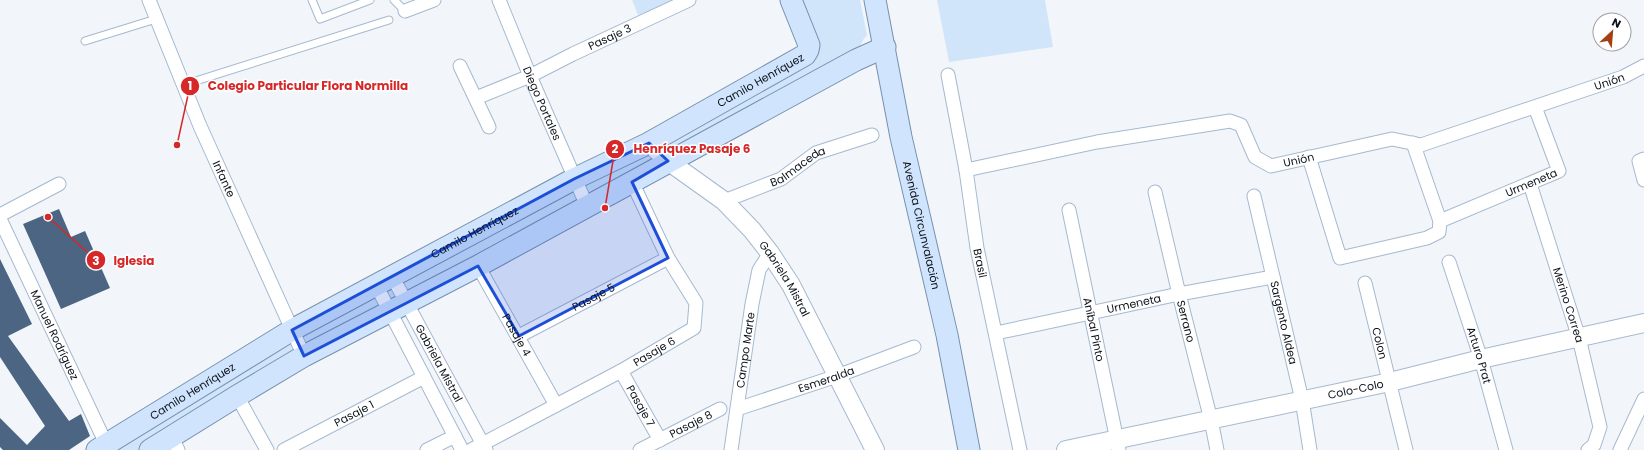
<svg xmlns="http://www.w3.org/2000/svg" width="1644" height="450" viewBox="0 0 1644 450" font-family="Poppins,sans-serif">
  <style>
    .green { fill: #d1e5fa }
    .building { fill: #4b6582 }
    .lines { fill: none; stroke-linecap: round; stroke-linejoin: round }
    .lane-casing { stroke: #a5b9cf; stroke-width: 9 }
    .street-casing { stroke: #a5b9cf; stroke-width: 15 }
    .secondary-casing { stroke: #a5b9cf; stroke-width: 20 }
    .primary-casing { stroke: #7790ac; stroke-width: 23 }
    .lane { stroke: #fff; stroke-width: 7 }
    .street { stroke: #fff; stroke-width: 13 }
    .secondary { stroke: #fff; stroke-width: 18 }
    .primary { stroke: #d0e5fd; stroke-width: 21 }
    .marked { fill: #1d4ed8; fill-opacity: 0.2; stroke: #1d4ed8; stroke-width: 3; stroke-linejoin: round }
    .labels { text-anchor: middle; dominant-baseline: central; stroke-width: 3; stroke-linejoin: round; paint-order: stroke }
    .street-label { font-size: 11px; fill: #0b121a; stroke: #fff }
    .leader { fill: none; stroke: #d62828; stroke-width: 1.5 }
    .callout-dot { fill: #d62828; stroke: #fff; stroke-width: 1.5 }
    .mark-label { font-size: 12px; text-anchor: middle; font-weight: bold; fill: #fff }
    .callout-label { font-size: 12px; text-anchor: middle; font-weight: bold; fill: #d62828; stroke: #fff; stroke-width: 3; stroke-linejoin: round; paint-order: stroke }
  </style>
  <rect width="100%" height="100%" fill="#f2f6fb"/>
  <!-- green -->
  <path class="green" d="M632 0H680L638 15Z
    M793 0H860L867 35 863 40 854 58 670 157 654 143 809 57Z
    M937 0H1045L1053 47 949 62Z
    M647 148 659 161 477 254 388 303 147 450H116L296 336Z"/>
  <!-- building -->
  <path class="building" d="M59 209 71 237 85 231 110 288 61 309 23 224Z
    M0 259 32 324 8 336 69 421 81 414 90 436 69 450H3L0 447V418L27 445 45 426 0 357Z"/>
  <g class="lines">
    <defs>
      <path id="lane" d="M312 0 320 19 370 0
        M394 0 405 11
        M85 41 156 19
        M183 85 389 20"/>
      <g id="street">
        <path id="s1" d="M149 0 200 126 304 356"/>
        <path id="s2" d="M499 0 530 76 587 206"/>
        <path d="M405 11 434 0"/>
        <path d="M460 66 489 127"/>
        <path id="s3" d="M948 75 966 170 977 248 1020 450"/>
        <path id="s4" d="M476 98 530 76 573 54 689 0"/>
        <path d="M1309 157 1340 258 1427 238 1439 232 1440 221 1413 143"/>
        <path d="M1644 159 1639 161 1644 180"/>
        <path id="s5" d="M966 170 1097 142 1230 121 1241 125 1255 157 1271 166 1392 139 1421 145 1623 77 1644 66"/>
        <path id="s6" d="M1530 184 1579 338 1600 427 1594 445 1588 450"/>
        <path id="s7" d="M1155 192 1179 294 1211 420 1217 450"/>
        <path id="s8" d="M1254 196 1302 400 1310 450"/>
        <path id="s9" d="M724 201 781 179 816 153 872 135"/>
        <path id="s10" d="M1069 210 1119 450"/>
        <path d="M0 215 59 184"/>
        <path id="s11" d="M0 219 109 450"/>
        <path id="s12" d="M1440 221 1559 171 1535 107"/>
        <path id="s13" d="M1449 262 1481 359 1506 450"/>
        <path id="s14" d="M478 266 556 405"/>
        <path id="s15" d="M392 276 486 450"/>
        <path id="s16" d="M1365 283 1406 450"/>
        <path d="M376 285 462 450"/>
        <path id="s17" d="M996 333 1179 294 1273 277"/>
        <path id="s18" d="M519 336 668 258"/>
        <path id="s19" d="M621 371 660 440"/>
        <path d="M237 396 267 450"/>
        <path id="s20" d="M737 409 837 376 914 347"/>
        <path d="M171 436 178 450"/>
        <path id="s21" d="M284 450 424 377"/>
        <path d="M427 450 455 436"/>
        <path id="s22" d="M471 450 621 371 694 328 696 303 668 258 632 182"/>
        <path id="s23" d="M640 450 720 409"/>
        <path id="s24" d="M731 450 752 304 759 270 770 253"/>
        <path d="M1620 450 1644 399"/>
      </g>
      <g id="secondary">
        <path id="s25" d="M649 143 668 161 724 201 752 230 770 253 791 285 875 450"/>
        <path id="s26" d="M1066 450 1390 382 1481 359 1644 323"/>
      </g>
      <g id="primary">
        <path id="s27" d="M875 0 901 137 947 335 969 450"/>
        <path id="s28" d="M97 450 292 330 574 179 649 143 805 55 808 50 809 45 791 0"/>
        <path d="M150 450 237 396 304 356 478 266 856 60 885 47"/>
      </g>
    </defs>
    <!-- lane casing -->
    <use href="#lane" class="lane-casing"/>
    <!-- street casing -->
    <use href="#street" class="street-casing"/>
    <!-- secondary casing -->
    <use href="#secondary" class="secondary-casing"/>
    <!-- primary casing -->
    <use href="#primary" class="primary-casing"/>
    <!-- lane -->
    <use href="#lane" class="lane"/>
    <!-- street -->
    <use href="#street" class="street"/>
    <!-- secondary -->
    <use href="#secondary" class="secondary"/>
    <!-- primary -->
    <use href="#primary" class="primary"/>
  </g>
  <!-- marked area -->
  <path class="marked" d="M649 143 668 161 632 182 668 258 519 336 478 266 304 356 292 330 574 179Z"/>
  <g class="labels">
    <!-- street labels -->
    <g class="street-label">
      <text stroke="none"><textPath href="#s4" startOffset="147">Pasaje 3</textPath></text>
      <text stroke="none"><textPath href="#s28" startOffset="760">Camilo Henríquez</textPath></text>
      <text stroke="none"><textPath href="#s5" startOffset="686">Unión</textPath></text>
      <text stroke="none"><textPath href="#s2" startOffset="112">Diego Portales</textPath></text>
      <text stroke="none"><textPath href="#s5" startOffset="362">Unión</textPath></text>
      <text stroke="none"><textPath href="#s9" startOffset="82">Balmaceda</textPath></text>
      <text stroke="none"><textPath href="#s1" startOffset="194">Infante</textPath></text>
      <text stroke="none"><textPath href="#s12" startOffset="99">Urmeneta</textPath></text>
      <text stroke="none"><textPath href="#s27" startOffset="230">Avenida Circunvalación</textPath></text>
      <text stroke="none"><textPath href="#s28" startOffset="436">Camilo Henríquez</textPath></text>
      <text stroke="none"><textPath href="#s3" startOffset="191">Brasil</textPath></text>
      <text stroke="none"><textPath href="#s25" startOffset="194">Gabriela Mistral</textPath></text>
      <text stroke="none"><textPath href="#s18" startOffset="84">Pasaje 5</textPath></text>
      <text stroke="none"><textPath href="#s17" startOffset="141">Urmeneta</textPath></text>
      <text stroke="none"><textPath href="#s6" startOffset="127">Merino Correa</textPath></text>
      <text stroke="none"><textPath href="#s7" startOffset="133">Serrano</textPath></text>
      <text stroke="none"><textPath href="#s8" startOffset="130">Sargento Aldea</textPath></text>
      <text stroke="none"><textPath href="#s10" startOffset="122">Aníbal Pinto</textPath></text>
      <text stroke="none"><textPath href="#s11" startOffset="128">Manuel Rodríguez</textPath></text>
      <text stroke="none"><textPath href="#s14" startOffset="79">Pasaje 4</textPath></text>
      <text stroke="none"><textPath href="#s16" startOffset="62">Colon</textPath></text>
      <text stroke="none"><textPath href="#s24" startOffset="101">Campo Marte</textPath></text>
      <text stroke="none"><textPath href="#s22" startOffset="208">Pasaje 6</textPath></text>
      <text stroke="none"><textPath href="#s13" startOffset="98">Arturo Prat</textPath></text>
      <text stroke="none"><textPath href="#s15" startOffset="99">Gabriela Mistral</textPath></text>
      <text stroke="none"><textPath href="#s20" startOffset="94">Esmeralda</textPath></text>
      <text stroke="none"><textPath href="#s26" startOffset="296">Colo-Colo</textPath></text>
      <text stroke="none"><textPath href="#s28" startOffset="112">Camilo Henríquez</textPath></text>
      <text stroke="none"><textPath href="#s19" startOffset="40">Pasaje 7</textPath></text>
      <text stroke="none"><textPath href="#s21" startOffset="79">Pasaje 1</textPath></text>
      <text stroke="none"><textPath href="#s23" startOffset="57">Pasaje 8</textPath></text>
    </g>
  </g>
  <!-- callouts -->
  <path class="leader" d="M177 145L190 86M605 208L615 149M48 217L96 260"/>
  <g class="callout-dot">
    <circle cx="177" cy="145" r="4"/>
    <circle cx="605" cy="208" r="4"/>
    <circle cx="48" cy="217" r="4"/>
    <circle cx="190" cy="86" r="10"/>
    <circle cx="615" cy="149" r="10"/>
    <circle cx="96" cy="260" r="10"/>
  </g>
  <g class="mark-label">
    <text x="190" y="90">1</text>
    <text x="615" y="153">2</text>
    <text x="96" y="265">3</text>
  </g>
  <g class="callout-label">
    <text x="308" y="90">Colegio Particular Flora Normilla</text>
    <text x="692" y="153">Henríquez Pasaje 6</text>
    <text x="134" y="265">Iglesia</text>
  </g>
  <!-- north arrow -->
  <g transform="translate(1612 32) rotate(26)"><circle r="19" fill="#ffffff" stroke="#9da0a3"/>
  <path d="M0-3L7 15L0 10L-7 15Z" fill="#a43f13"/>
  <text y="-6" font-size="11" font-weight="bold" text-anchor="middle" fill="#0b121a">N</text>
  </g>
</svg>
